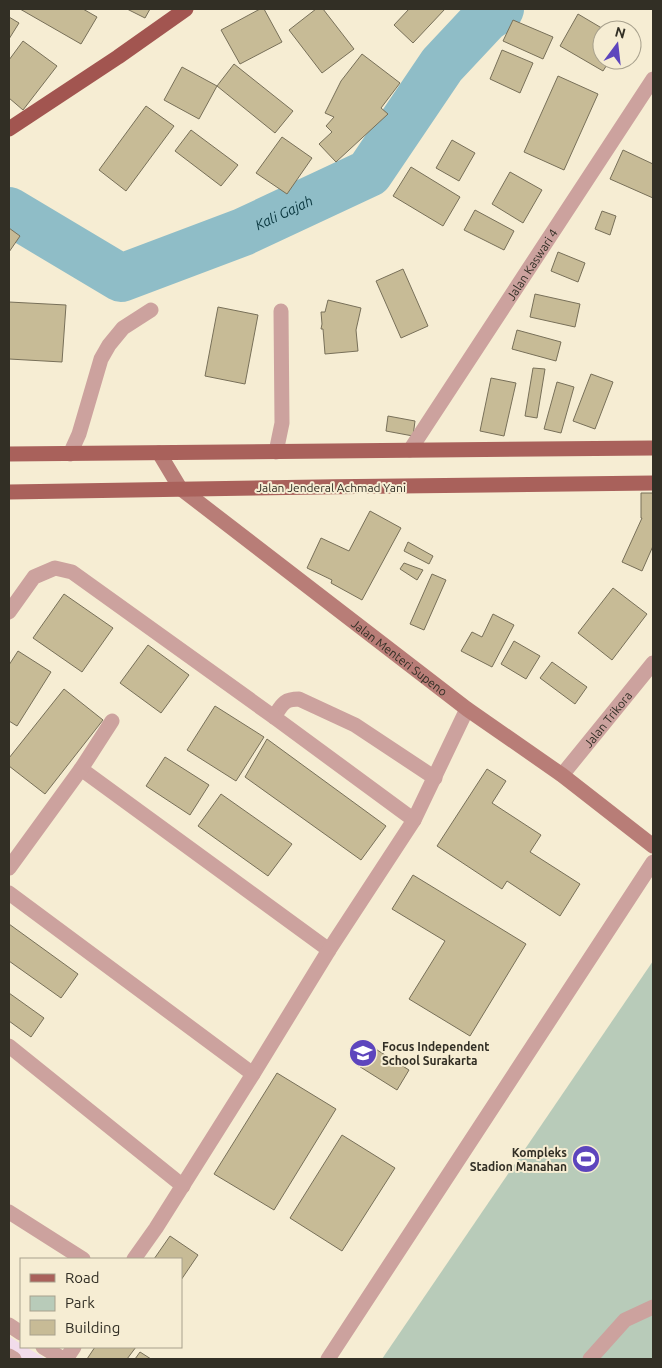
<svg xmlns="http://www.w3.org/2000/svg" width="662" height="1368" viewBox="0 0 662 1368" font-family="Ubuntu,sans-serif">
  <style>
    .medical { fill: #f2dceb }
    .green { fill: #b8cbb9 }
    .lines { fill: none; stroke-linecap: round; stroke-linejoin: round }
    .river { stroke: #8fbdc7; stroke-width: 48 }
    .building { fill: #c7bb96; stroke: #787059 }
    .service { stroke: #cca29e; stroke-width: 15 }
    .minor { stroke: #cca29e; stroke-width: 15 }
    .secondary { stroke: #b87d77; stroke-width: 15 }
    .primary { stroke: #a9615b; stroke-width: 15 }
    .trunk { stroke: #a25550; stroke-width: 15 }
    .labels { text-anchor: middle; dominant-baseline: central; stroke-width: 4; stroke-linejoin: round; paint-order: stroke }
    .street-label { font-size: 12px; fill: #322f25; stroke: #f6edd3 }
    .poi-label { font-size: 12px; font-weight: bold; fill: #322f25; stroke: #f6edd3; text-anchor: start }
    .water-label { font-size: 14px; font-style: italic; fill: #09363e; stroke: #f6edd3 }
  </style>
  <rect width="100%" height="100%" fill="#f6edd3"/>
  <!-- medical -->
  <path class="medical" d="M9 1336 21 1344V1347H26L46 1359H9Z"/>
  <!-- green -->
  <path class="green" d="M653 961V1359H382Z"/>
  <g class="lines">
    <!-- river -->
    <path class="river" id="s1" d="M9 211 121 278 243 232 369 173 442 65 486 18 500 9"/>
  </g>
  <!-- building -->
  <path class="building" d="M20 9H83L97 17 81 44Z
    M127 9H150L145 18Z
    M260 9H264L282 42 240 64 221 30Z
    M316 9H323L354 49 322 73 289 30Z
    M409 9H445L413 43 394 25Z
    M578 14 605 30H602V60H610L603 71 560 46Z
    M9 17 19 23 9 39Z
    M513 20 553 37 543 59 503 41Z
    M23 41 57 66 23 110 9 98V60Z
    M502 50 533 63 520 93 490 79Z
    M362 54 400 83 381 108 388 114 336 162 319 144 332 132 326 126 334 117 325 113 341 81Z
    M234 64 293 111 275 133 217 86Z
    M182 67 217 86 199 119 164 100Z
    M558 76 598 94 564 170 524 152Z
    M146 106 174 126 126 191 99 170Z
    M191 130 238 165 221 186 175 151Z
    M282 137 312 158 287 194 256 173Z
    M452 140 475 153 459 181 436 168Z
    M623 150 653 164V198L610 179Z
    M411 167 460 197 443 226 393 196Z
    M510 172 542 190 523 223 492 204Z
    M475 210 514 231 504 250 464 230Z
    M602 211 616 216 610 235 595 229Z
    M9 228 20 236 9 252Z
    M558 252 585 263 578 282 551 271Z
    M403 269 428 326 401 338 376 281Z
    M535 294 580 304 575 327 530 317Z
    M328 300 361 308 356 330 358 351 325 354 323 329H321L322 324 321 312H325Z
    M9 302 66 305 62 362 9 359Z
    M218 307 258 315 245 384 205 376Z
    M517 330 561 342 556 361 512 349Z
    M533 368 545 369 537 418 525 416Z
    M591 374 613 382 595 429 573 421Z
    M491 378 516 383 504 436 480 431Z
    M557 382 574 387 561 433 544 429Z
    M388 416 415 421 413 436 386 431Z
    M641 493H653V546L642 571 622 562 642 518H641Z
    M370 511 401 528 362 600 331 583 332 580 307 568 321 538 349 551Z
    M408 542 433 556 429 564 404 551Z
    M404 563 423 570 417 580 400 569Z
    M432 574 446 580 424 630 410 624Z
    M613 588 647 614 612 660 578 633Z
    M64 594 113 628 82 672 33 638Z
    M493 614 514 625 492 667 461 651 472 632 482 637Z
    M514 641 540 656 526 679 501 664Z
    M148 645 189 675 161 713 120 683Z
    M18 651 51 672 17 726 9 721V665Z
    M552 662 587 687 575 704 540 678Z
    M64 689 103 720 45 794 9 766V758Z
    M215 706 264 737 236 781 187 750Z
    M267 739 386 826 361 860 245 777Z
    M165 757 209 785 190 815 146 786Z
    M487 769 506 781 492 803 541 835 530 852 580 884 560 916 507 881 502 889 437 846Z
    M221 794 292 844 268 876 198 826Z
    M413 875 526 944 470 1036 409 999 445 941 392 909Z
    M9 924 78 974 61 998 9 961Z
    M9 993 44 1018 31 1037 9 1021Z
    M366 1043 409 1070 397 1090 354 1063Z
    M277 1073 336 1109 274 1210 214 1174Z
    M342 1135 395 1168 342 1251 290 1218Z
    M170 1236 198 1255 181 1280V1259H154Z
    M95 1347H136L127 1359H87Z
    M140 1352 151 1359H135Z"/>
  <g class="lines">
    <!-- service -->
    <path class="service" d="M276 452 282 423 281 311
      M70 454 79 434 101 359 109 345 123 328 151 310
      M274 717C282 705 283 699 299 699L355 725 435 778
      M9 1356 14 1359
      M590 1359 625 1320 653 1307"/>
    <!-- minor -->
    <g class="minor">
      <path id="s2" d="M410 450 653 79"/>
      <path d="M9 612 34 577 55 568 72 572 274 717 414 820"/>
      <path d="M81 769 329 950"/>
      <path id="s3" d="M562 775 653 663"/>
      <path d="M9 868 81 769 112 721"/>
      <path d="M9 893 253 1074"/>
      <path d="M9 1046 183 1186"/>
      <path d="M9 1212 83 1259"/>
      <path d="M134 1259 156 1228 253 1074 329 950 414 820 467 709"/>
      <path d="M9 1325 21 1333"/>
      <path d="M43 1347 63 1359"/>
      <path d="M66 1359 74 1347"/>
      <path d="M328 1359 653 862"/>
    </g>
    <!-- secondary -->
    <path class="secondary" id="s4" d="M159 453 180 488 467 709 562 775 653 846"/>
    <!-- primary -->
    <path class="primary" d="M9 454 653 448
      M9 492C224 487 438 486 653 483"/>
    <!-- trunk -->
    <path class="trunk" d="M9 129 118 57 186 9"/>
  </g>
  <!-- icons -->
  <defs>
    <symbol id="school-disc" viewBox="-11 -11 22 22"><circle r="9.5" fill="#5d45bd" stroke="#f6edd3"/><path d="M0-5L7-2L0 1L-7-2ZM-4 1L0 2.5L4 1V4Q0 6-4 4Z" fill="#fff"/></symbol>
    <symbol id="stadium-disc" viewBox="-11 -11 22 22"><circle r="9.5" fill="#5d45bd" stroke="#f6edd3"/><path d="M0-5a6.5 5 0 1 0 0 10a6.5 5 0 1 0 0-10ZM-3.5-1.8h7v3.6h-7Z" fill="#fff"/></symbol>
  </defs>
  <g fill-rule="evenodd">
    <use href="#school-disc" x="347" y="1037" width="32" height="32"/>
    <use href="#stadium-disc" x="570" y="1143" width="32" height="32"/>
  </g>
  <g class="labels">
    <!-- street labels -->
    <g class="street-label">
      <text stroke="none"><textPath href="#s2" startOffset="222">Jalan Kaswari 4</textPath></text>
      <text x="331" y="487">Jalan Jenderal Achmad Yani</text>
      <text stroke="none"><textPath href="#s4" startOffset="318">Jalan Menteri Supeno</textPath></text>
      <text stroke="none"><textPath href="#s3" startOffset="72">Jalan Trikora</textPath></text>
    </g>
    <!-- poi labels -->
    <g class="poi-label">
      <text x="382" y="1046">Focus Independent<tspan x="382" dy="14">School Surakarta</tspan></text>
      <text x="567" y="1152" text-anchor="end">Kompleks<tspan x="567" dy="14">Stadion Manahan</tspan></text>
    </g>
    <!-- water labels -->
    <g class="water-label">
      <text stroke="none"><textPath href="#s1" startOffset="306">Kali Gajah</textPath></text>
    </g>
  </g>
  <!-- border -->
  <rect width="662" height="1368" fill="none" stroke="#322f25" stroke-width="20"/>
  <!-- legend -->
  <rect x="20" y="1258" width="162" height="90" fill="#f6edd3" stroke="#a8a18d"/>
  <rect x="30" y="1274" width="25" height="8" fill="#a9615b" stroke="#a8a18d"/>
  <text x="65" y="1283" font-size="15" fill="#322f25">Road</text>
  <rect x="30" y="1296" width="25" height="15" fill="#b8cbb9" stroke="#a8a18d"/>
  <text x="65" y="1308" font-size="15" fill="#322f25">Park</text>
  <rect x="30" y="1320" width="25" height="15" fill="#c7bb96" stroke="#a8a18d"/>
  <text x="65" y="1333" font-size="15" fill="#322f25">Building</text>
  <!-- north arrow -->
  <g transform="translate(617 45) rotate(15)"><circle r="24" fill="#f6edd3" stroke="#a8a18d"/>
  <path d="M0-4L9 19L0 12L-9 19Z" fill="#5d45bd"/>
  <text y="-8" font-size="14" font-weight="bold" text-anchor="middle" fill="#322f25">N</text>
  </g>
</svg>
